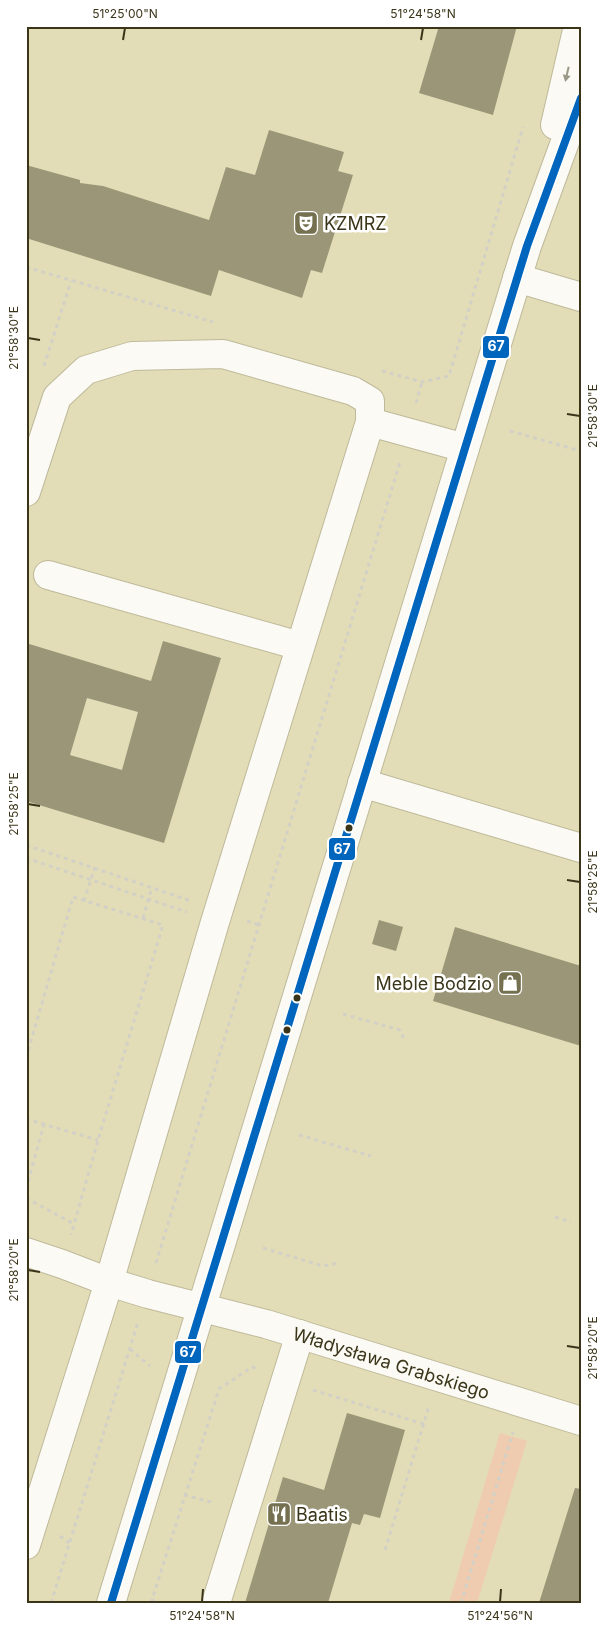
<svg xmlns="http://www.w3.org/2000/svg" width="607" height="1629" viewBox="0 0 607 1629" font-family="Inter,sans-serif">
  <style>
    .park { fill: #efcbaf }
    .building { fill: #9a9677; fill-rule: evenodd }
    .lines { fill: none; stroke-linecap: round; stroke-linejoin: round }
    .minor-casing { stroke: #beb99a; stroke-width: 30 }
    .major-casing { stroke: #beb99a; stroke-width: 30 }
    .path { stroke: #d3d0c5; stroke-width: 3; stroke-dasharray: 4 4; stroke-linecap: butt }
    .minor { stroke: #fbfaf4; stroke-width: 28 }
    .major { stroke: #fbfaf4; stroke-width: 28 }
    .bus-1-casing { stroke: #fff; stroke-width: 11 }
    .bus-1 { stroke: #0065bd; stroke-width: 8 }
    .oneway { fill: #9a9886 }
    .ticks { fill: none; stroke: #3a3519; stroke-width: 2 }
    .bus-dot { fill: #3a3519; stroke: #fff; stroke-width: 2 }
    .labels { text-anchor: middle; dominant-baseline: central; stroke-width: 5; stroke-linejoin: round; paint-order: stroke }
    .poi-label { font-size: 18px; fill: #3a3519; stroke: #fff; text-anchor: start }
    .street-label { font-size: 18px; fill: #3a3519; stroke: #fff }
    .line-badge { stroke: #fff; stroke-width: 2 }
    .badge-label { font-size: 14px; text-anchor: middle; font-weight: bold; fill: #fff }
    .neatline { fill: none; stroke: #3a3519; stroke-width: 2 }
    .ticks-label { font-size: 12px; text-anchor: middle; fill: #3a3519 }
  </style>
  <rect width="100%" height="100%" fill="#e3ddb7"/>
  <!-- park -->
  <path class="park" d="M500 1433 527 1441 477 1603H449Z"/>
  <!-- building -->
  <path class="building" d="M439 26H517L493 115 419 93Z
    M269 130 344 152 338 171 353 175 322 273 311 270 302 298 219 270 211 296 26 238V165L80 180V183L103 186 209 220 226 167 255 175Z
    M163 641 221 658 164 843 26 801V643L151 681ZM87 698 138 712 122 770 70 755Z
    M379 920 403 927 396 951 372 944Z
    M455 927 581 966V1046L433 1001Z
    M347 1413 405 1430 380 1518 364 1514 360 1525 352 1523 328 1603H245L283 1477 324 1490Z
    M575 1488 581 1489V1603H539Z"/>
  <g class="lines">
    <defs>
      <g id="minor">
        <path d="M517 278 581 297"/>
        <path d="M26 492 57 397 86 370 132 356 223 354 353 391 370 401V422"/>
        <path d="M48 575 300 646"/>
        <path d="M362 783 581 848"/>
        <path id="s1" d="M26 1252 62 1264 109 1282 148 1294 266 1324 581 1421"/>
        <path d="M26 1545 109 1282 215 922 370 422 465 448"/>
        <path d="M216 1603 300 1334"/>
      </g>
      <path id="major" d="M555 125 578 26
        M111 1603 527 246 581 98"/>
    </defs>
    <!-- minor casing -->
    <use href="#minor" class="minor-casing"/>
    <!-- major casing -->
    <use href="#major" class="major-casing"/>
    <!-- path -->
    <path class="path" d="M26 267 213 322
      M44 366 71 281
      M382 371 422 382 449 376 523 127
      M416 403 422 382
      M510 431 581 451
      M26 845 191 901
      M26 858 187 912
      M84 901 95 867
      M143 918 152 887
      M247 921 259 925
      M343 1014 400 1030 405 1041
      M26 1058 73 897 163 925 98 1140 71 1235
      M26 1119 98 1140
      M299 1135 371 1156
      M26 1189 44 1124
      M26 1198 74 1224
      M555 1217 571 1222
      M263 1248 323 1266 339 1263
      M156 1263 400 462
      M130 1349 150 1366
      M313 1390 424 1424
      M184 1495 215 1503
      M60 1536 69 1543
      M385 1550 429 1406
      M151 1600 162 1603
      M51 1603 138 1322
      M151 1603 219 1389 252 1367 259 1369
      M461 1603 513 1432"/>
    <!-- minor -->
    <use href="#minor" class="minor"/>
    <!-- major -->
    <use href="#major" class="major"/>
    <defs>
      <path id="bus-1" d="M111 1603 527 246 581 98"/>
    </defs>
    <!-- bus-1 casing -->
    <use href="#bus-1" class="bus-1-casing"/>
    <!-- bus-1 -->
    <use href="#bus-1" class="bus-1"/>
  </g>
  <!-- one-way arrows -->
  <defs><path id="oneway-solid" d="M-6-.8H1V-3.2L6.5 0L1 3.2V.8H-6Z" transform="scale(1.25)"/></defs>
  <use class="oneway" href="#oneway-solid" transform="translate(567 74) rotate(103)"/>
  <!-- ticks -->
  <path class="ticks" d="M123 40 125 28M421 40 423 28M28 338 40 340M567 414 580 416M28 804 40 806M567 880 580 882M28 1270 40 1272M567 1346 580 1348M202 1602 203 1589M500 1602 501 1589"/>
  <!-- icons -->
  <defs>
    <symbol id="theatre-square" viewBox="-11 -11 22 22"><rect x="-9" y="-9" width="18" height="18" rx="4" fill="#757050" stroke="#fff"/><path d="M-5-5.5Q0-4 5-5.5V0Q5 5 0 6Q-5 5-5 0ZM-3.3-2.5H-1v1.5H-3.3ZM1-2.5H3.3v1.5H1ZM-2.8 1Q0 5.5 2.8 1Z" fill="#fff"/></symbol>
    <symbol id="shop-square" viewBox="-11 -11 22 22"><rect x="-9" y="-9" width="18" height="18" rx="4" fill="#757050" stroke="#fff"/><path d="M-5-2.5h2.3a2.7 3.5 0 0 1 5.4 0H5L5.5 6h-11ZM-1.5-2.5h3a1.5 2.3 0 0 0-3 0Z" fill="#fff"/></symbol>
    <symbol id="restaurant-square" viewBox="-11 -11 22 22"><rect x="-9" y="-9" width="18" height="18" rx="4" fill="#757050" stroke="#fff"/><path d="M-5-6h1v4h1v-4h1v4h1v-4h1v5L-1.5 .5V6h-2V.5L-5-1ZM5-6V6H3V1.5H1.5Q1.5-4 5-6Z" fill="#fff"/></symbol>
  </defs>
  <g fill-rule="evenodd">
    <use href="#theatre-square" x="292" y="209" width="28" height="28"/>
    <use href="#shop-square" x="496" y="969" width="28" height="28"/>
    <use href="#restaurant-square" x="265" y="1500" width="28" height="28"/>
  </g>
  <!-- markers -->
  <g class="bus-dot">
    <circle cx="349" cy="828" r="4.5"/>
    <circle cx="297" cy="998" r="4.5"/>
    <circle cx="287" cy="1030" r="4.5"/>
  </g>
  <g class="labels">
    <!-- poi labels -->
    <g class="poi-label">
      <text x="324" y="223">KZMRZ</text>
      <text x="492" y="983" text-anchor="end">Meble Bodzio</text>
      <text x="296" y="1514">Baatis</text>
    </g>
    <!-- street labels -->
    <g class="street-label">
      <text stroke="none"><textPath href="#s1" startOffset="382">Władysława Grabskiego</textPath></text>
    </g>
  </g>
  <g class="line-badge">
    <rect x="482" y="335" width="28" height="24" rx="5" fill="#0065bd"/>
    <rect x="328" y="837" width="28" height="24" rx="5" fill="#0065bd"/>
    <rect x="174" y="1340" width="28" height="24" rx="5" fill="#0065bd"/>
  </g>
  <g class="badge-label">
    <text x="496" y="351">67</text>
    <text x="342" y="854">67</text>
    <text x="188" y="1357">67</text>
  </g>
  <!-- border -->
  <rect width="607" height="1629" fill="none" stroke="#ffffff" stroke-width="55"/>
  <rect x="28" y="28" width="552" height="1574" class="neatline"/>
  <g class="ticks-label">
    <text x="125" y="18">51°25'00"N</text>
    <text x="423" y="18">51°24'58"N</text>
    <text transform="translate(14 338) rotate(-90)" y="4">21°58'30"E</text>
    <text transform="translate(593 416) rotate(-90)" y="4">21°58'30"E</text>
    <text transform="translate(14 804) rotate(-90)" y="4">21°58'25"E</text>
    <text transform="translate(593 882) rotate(-90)" y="4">21°58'25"E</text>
    <text transform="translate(14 1270) rotate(-90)" y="4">21°58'20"E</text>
    <text transform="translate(593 1348) rotate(-90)" y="4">21°58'20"E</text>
    <text x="202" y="1620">51°24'58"N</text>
    <text x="500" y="1620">51°24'56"N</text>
  </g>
</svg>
